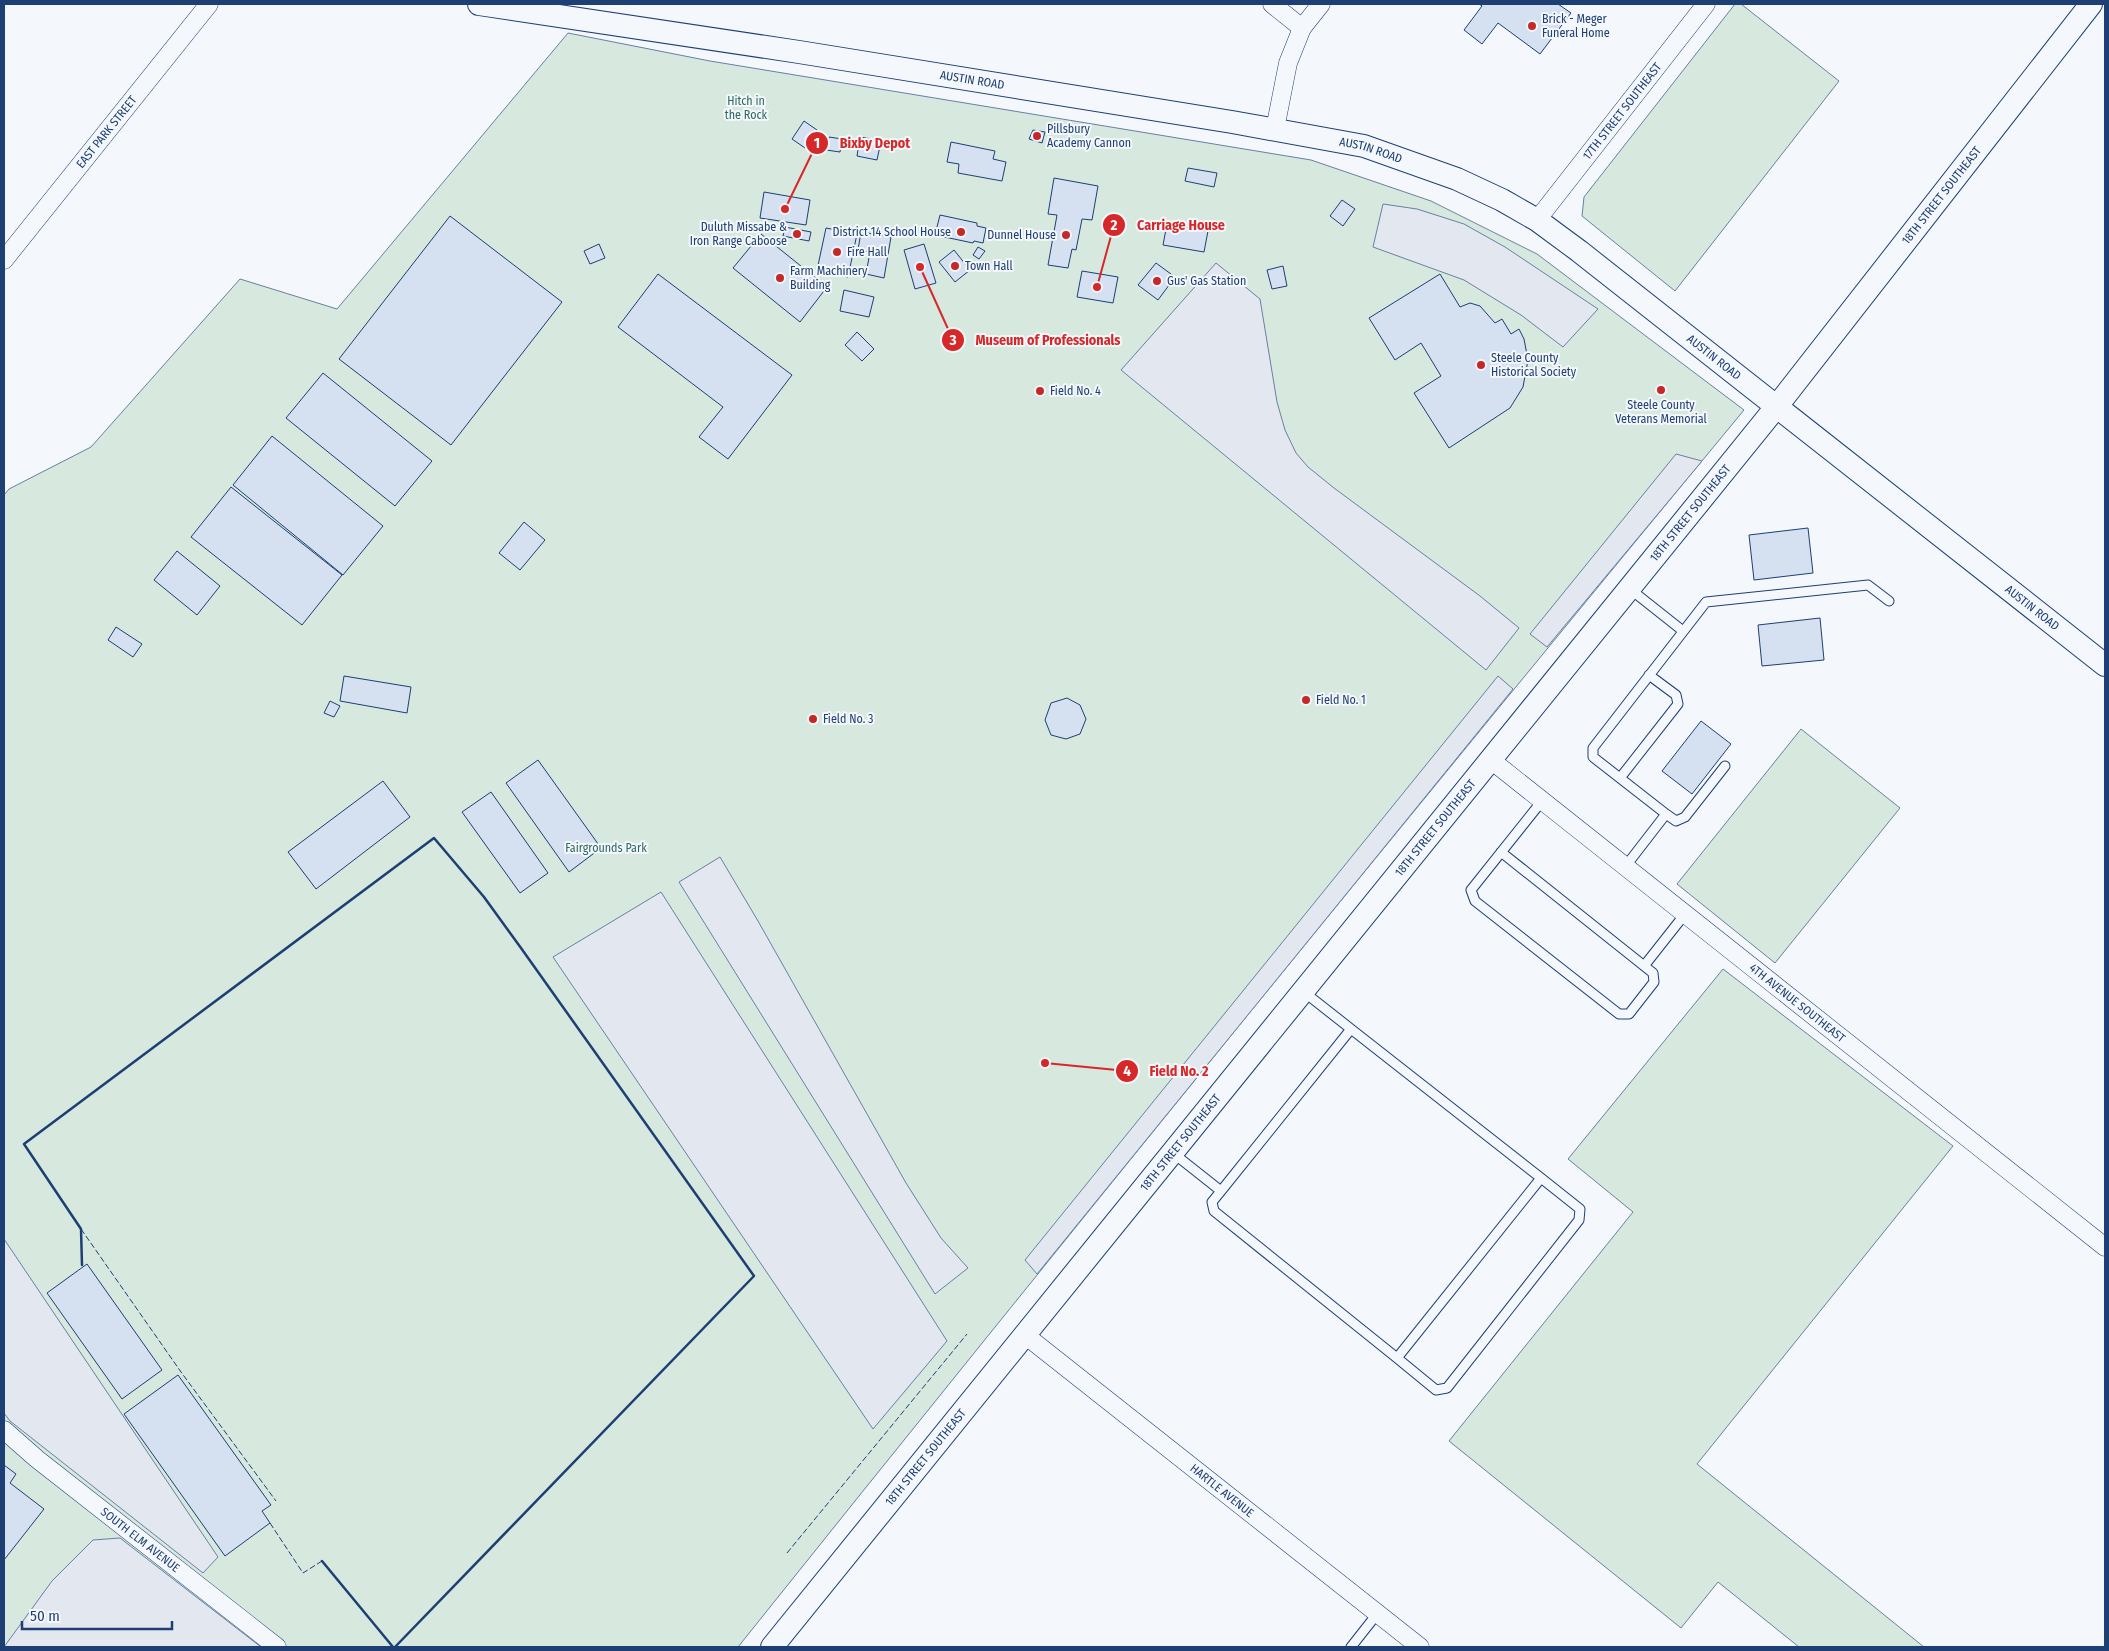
<svg xmlns="http://www.w3.org/2000/svg" width="2109" height="1651" viewBox="0 0 2109 1651" font-family="'Fira Sans Condensed',sans-serif">
  <style>
    .green { fill: #d7e8df; stroke: #687fa3 }
    .parking { fill: #e3e8f0; stroke: #687fa3 }
    .building { fill: #d5e0f0; stroke: #1d3f73 }
    .lines { fill: none; stroke-linecap: round; stroke-linejoin: round }
    .service-casing { stroke: #1d3f73; stroke-width: 11 }
    .minor-casing { stroke: #1d3f73; stroke-width: 19 }
    .tertiary-casing { stroke: #1d3f73; stroke-width: 24 }
    .service { stroke: #f4f7fb; stroke-width: 9 }
    .minor { stroke: #f4f7fb; stroke-width: 18 }
    .tertiary { stroke: #f4f7fb; stroke-width: 22 }
    .fence { stroke: #1d3f73; stroke-width: 1; stroke-dasharray: 6 2.5; stroke-linecap: butt }
    .wall { stroke: #1d3f73; stroke-width: 2.5 }
    .poi-dot { fill: #c62828; stroke: #f4f7fb; stroke-width: 2 }
    .labels { text-anchor: middle; dominant-baseline: central; stroke-width: 4; stroke-linejoin: round; paint-order: stroke }
    .poi-label { font-size: 12px; fill: #1d3f73; stroke: #f4f7fb; text-anchor: start }
    .street-label { font-size: 12px; fill: #1d3f73; stroke: #f4f7fb }
    .park-label { font-size: 12px; fill: #2c6c60; stroke: #f4f7fb }
    .leader { fill: none; stroke: #d62828; stroke-width: 2 }
    .callout-dot { fill: #d62828; stroke: #f4f7fb; stroke-width: 2 }
    .mark-label { font-size: 15px; text-anchor: middle; font-weight: bold; fill: #fff }
    .callout-label { font-size: 14px; text-anchor: middle; font-weight: bold; fill: #d62828; stroke: #f4f7fb; stroke-width: 4; stroke-linejoin: round; paint-order: stroke }
  </style>
  <rect width="100%" height="100%" fill="#f4f7fb"/>
  <!-- green -->
  <path class="green" d="M1735 4H1741L1839 81 1675 291 1582 216 1584 197Z
    M568 33 710 61 1311 160 1431 201 1537 254 1744 410C1405 820 1070 1232 738 1647H4V495L9 489 91 447 240 279 337 309Z
    M1801 729 1900 808 1775 963 1677 884Z
    M1723 969 1953 1146 1697 1464 1924 1647H1799L1718 1582 1681 1628 1449 1441 1633 1212 1568 1159Z"/>
  <!-- parking -->
  <path class="parking" d="M1383 204 1417 209 1464 224 1505 247 1598 309 1563 347 1521 315 1464 280 1373 247Z
    M1216 263 1260 299 1277 402 1285 430 1296 453 1308 467 1334 488 1480 596 1519 628 1486 670 1121 370Z
    M1676 454 1702 461 1547 647 1530 634Z
    M1498 676 1513 689 1037 1274 1025 1260Z
    M720 857 758 921 906 1183 941 1238 968 1268 935 1294 679 882Z
    M661 892 947 1341 873 1429 553 957Z
    M4 1239 218 1557 203 1573 10 1421 4 1413Z
    M120 1538 261 1647H4L52 1581 93 1540Z"/>
  <!-- building -->
  <path class="building" d="M1479 4H1558L1571 13 1540 54 1498 23 1482 44 1464 30 1482 6Z
    M804 121 817 130 805 148 792 139Z
    M1033 130 1045 132 1042 143 1029 139Z
    M829 137 842 139 840 152 826 150Z
    M860 137 881 141 877 160 857 156Z
    M951 142 995 151 993 159 1006 162 1002 181 958 173 959 164 947 162Z
    M1188 168 1217 173 1214 187 1185 181Z
    M1054 178 1098 186 1092 220 1082 219 1076 250 1072 249 1068 268 1048 265 1057 215 1048 214Z
    M764 192 810 200 806 225 760 218Z
    M1342 200 1355 209 1343 226 1330 216Z
    M940 215 977 223V226L986 228 983 243 974 241 973 243 935 235Z
    M450 216 562 302 451 445 339 359Z
    M1167 224 1208 231 1204 252 1163 245Z
    M785 227 811 232 809 241 783 236Z
    M826 228 857 234 848 277 817 270Z
    M861 232 891 237 884 278 866 274 870 252 858 250Z
    M761 234 827 287 800 322 733 268Z
    M599 244 605 258 590 264 584 251Z
    M924 244 936 283 915 289 904 250Z
    M978 247 985 251 979 259 973 255Z
    M954 250 970 270 955 282 939 262Z
    M1156 263 1175 277 1158 300 1138 285Z
    M1283 266 1287 286 1272 289 1267 270Z
    M1082 271 1118 277 1113 303 1077 297Z
    M658 274 792 375 728 459 699 437 723 407 618 327Z
    M1440 274 1460 307 1470 303 1480 306 1495 323 1502 319 1511 334 1519 329 1524 339 1528 360 1523 387 1510 408 1449 448 1414 393 1441 376 1421 343 1395 360 1369 318Z
    M844 290 874 297 869 317 840 311Z
    M857 332 874 349 862 361 845 345Z
    M323 373 432 461 395 506 286 418Z
    M272 436 383 526 343 575 233 485Z
    M231 487 342 575 302 625 191 537Z
    M524 522 545 540 520 570 499 553Z
    M1808 528 1813 573 1754 580 1749 535Z
    M177 551 220 586 197 615 154 580Z
    M1820 618 1824 660 1762 666 1758 625Z
    M116 627 142 644 133 657 108 640Z
    M344 676 411 687 407 713 340 701Z
    M1067 698 1080 705 1086 719 1080 734 1066 739 1051 735 1045 720 1051 703Z
    M330 701 340 706 334 717 324 713Z
    M1701 721 1731 744 1692 794 1662 771Z
    M538 760 601 848 569 872 506 783Z
    M383 781 410 817 316 889 288 852Z
    M491 792 548 873 520 893 462 812Z
    M87 1264 162 1370 122 1399 47 1293Z
    M178 1375 271 1505 262 1511 270 1523 225 1556 124 1414Z
    M4 1465 16 1474 10 1483 44 1509 4 1560Z"/>
  <g class="lines">
    <defs>
      <path id="service" d="M1630 589 1683 631
        M1620 778 1678 704 1676 695 1649 675
        M1666 814 1676 821 1685 817 1725 766
        M1501 852 1653 973 1654 982 1629 1014H1619L1475 901 1471 890 1542 801
        M1625 867 1666 814 1593 757V748L1706 602 1868 585 1889 601
        M1644 966 1685 914
        M1173 1153 1221 1191 1351 1029 1304 992
        M1221 1191 1212 1202 1214 1211 1397 1358 1541 1178 1351 1029
        M1397 1358 1436 1390 1447 1388 1579 1220 1580 1209 1541 1178
        M1351 1647 1377 1614"/>
      <g id="minor">
        <path d="M1272 4 1302 28"/>
        <path d="M1275 129 1288 63 1302 28 1321 4"/>
        <path id="s1" d="M1537 220 1706 4"/>
        <path id="s2" d="M4 260 209 4"/>
        <path id="s3" d="M1491 760 2105 1247"/>
        <path id="s4" d="M1025 1335 1420 1647"/>
        <path id="s5" d="M4 1430 37 1459 277 1647"/>
      </g>
      <g id="tertiary">
        <path id="s6" d="M479 4 799 52 1232 122 1364 146 1457 179 1502 200 1537 220 1579 251 2105 665"/>
        <path id="s7" d="M772 1647 1777 406 2091 4"/>
      </g>
    </defs>
    <!-- service casing -->
    <use href="#service" class="service-casing"/>
    <!-- minor casing -->
    <use href="#minor" class="minor-casing"/>
    <!-- tertiary casing -->
    <use href="#tertiary" class="tertiary-casing"/>
    <!-- service -->
    <use href="#service" class="service"/>
    <!-- minor -->
    <use href="#minor" class="minor"/>
    <!-- tertiary -->
    <use href="#tertiary" class="tertiary"/>
    <!-- fence -->
    <path class="fence" d="M81 1229 181 1372 276 1501
      M270 1523 303 1573 322 1561
      M787 1553 967 1334"/>
    <!-- wall -->
    <path class="wall" d="M82 1265 81 1229 24 1144 434 838 484 897 521 948 754 1276 395 1647
      M322 1561 393 1647"/>
  </g>
  <!-- markers -->
  <g class="poi-dot">
    <circle cx="1532" cy="26" r="5"/>
    <circle cx="1037" cy="136" r="5"/>
    <circle cx="961" cy="232" r="5"/>
    <circle cx="797" cy="234" r="5"/>
    <circle cx="1066" cy="235" r="5"/>
    <circle cx="837" cy="252" r="5"/>
    <circle cx="955" cy="266" r="5"/>
    <circle cx="780" cy="278" r="5"/>
    <circle cx="1157" cy="281" r="5"/>
    <circle cx="1481" cy="365" r="5"/>
    <circle cx="1661" cy="390" r="5"/>
    <circle cx="1040" cy="391" r="5"/>
    <circle cx="1306" cy="700" r="5"/>
    <circle cx="813" cy="719" r="5"/>
  </g>
  <g class="labels">
    <!-- poi labels -->
    <g class="poi-label">
      <text x="1542" y="19">Brick - Meger<tspan x="1542" dy="14">Funeral Home</tspan></text>
      <text x="1047" y="129">Pillsbury<tspan x="1047" dy="14">Academy Cannon</tspan></text>
      <text x="787" y="227" text-anchor="end">Duluth Missabe &amp;<tspan x="787" dy="14">Iron Range Caboose</tspan></text>
      <text x="951" y="232" text-anchor="end">District 14 School House</text>
      <text x="1056" y="235" text-anchor="end">Dunnel House</text>
      <text x="847" y="252">Fire Hall</text>
      <text x="965" y="266">Town Hall</text>
      <text x="790" y="271">Farm Machinery<tspan x="790" dy="14">Building</tspan></text>
      <text x="1167" y="281">Gus' Gas Station</text>
      <text x="1491" y="358">Steele County<tspan x="1491" dy="14">Historical Society</tspan></text>
      <text x="1050" y="391">Field No. 4</text>
      <text x="1661" y="405" text-anchor="middle">Steele County<tspan x="1661" dy="14">Veterans Memorial</tspan></text>
      <text x="1316" y="700">Field No. 1</text>
      <text x="823" y="719">Field No. 3</text>
    </g>
    <!-- street labels -->
    <g class="street-label">
      <text stroke="none"><textPath href="#s6" startOffset="499">AUSTIN ROAD</textPath></text>
      <text stroke="none"><textPath href="#s1" startOffset="138">17TH STREET SOUTHEAST</textPath></text>
      <text stroke="none"><textPath href="#s2" startOffset="164">EAST PARK STREET</textPath></text>
      <text stroke="none"><textPath href="#s6" startOffset="904">AUSTIN ROAD</textPath></text>
      <text stroke="none"><textPath href="#s7" startOffset="1864">18TH STREET SOUTHEAST</textPath></text>
      <text stroke="none"><textPath href="#s6" startOffset="1309">AUSTIN ROAD</textPath></text>
      <text stroke="none"><textPath href="#s7" startOffset="1459">18TH STREET SOUTHEAST</textPath></text>
      <text stroke="none"><textPath href="#s6" startOffset="1714">AUSTIN ROAD</textPath></text>
      <text stroke="none"><textPath href="#s7" startOffset="1054">18TH STREET SOUTHEAST</textPath></text>
      <text stroke="none"><textPath href="#s3" startOffset="391">4TH AVENUE SOUTHEAST</textPath></text>
      <text stroke="none"><textPath href="#s7" startOffset="649">18TH STREET SOUTHEAST</textPath></text>
      <text stroke="none"><textPath href="#s7" startOffset="244">18TH STREET SOUTHEAST</textPath></text>
      <text stroke="none"><textPath href="#s4" startOffset="251">HARTLE AVENUE</textPath></text>
      <text stroke="none"><textPath href="#s5" startOffset="175">SOUTH ELM AVENUE</textPath></text>
    </g>
    <!-- park labels -->
    <g class="park-label">
      <text x="746" y="101">Hitch in<tspan x="746" dy="14">the Rock</tspan></text>
      <text x="606" y="848">Fairgrounds Park</text>
    </g>
  </g>
  <!-- callouts -->
  <path class="leader" d="M785 209L817 143M1097 287L1114 225M920 267L953 340M1045 1063L1127 1071"/>
  <g class="callout-dot">
    <circle cx="785" cy="209" r="5"/>
    <circle cx="1097" cy="287" r="5"/>
    <circle cx="920" cy="267" r="5"/>
    <circle cx="1045" cy="1063" r="5"/>
    <circle cx="817" cy="143" r="12"/>
    <circle cx="1114" cy="225" r="12"/>
    <circle cx="953" cy="340" r="12"/>
    <circle cx="1127" cy="1071" r="12"/>
  </g>
  <g class="mark-label">
    <text x="817" y="148">1</text>
    <text x="1114" y="230">2</text>
    <text x="953" y="345">3</text>
    <text x="1127" y="1076">4</text>
  </g>
  <g class="callout-label">
    <text x="875" y="148">Bixby Depot</text>
    <text x="1181" y="230">Carriage House</text>
    <text x="1048" y="345">Museum of Professionals</text>
    <text x="1179" y="1076">Field No. 2</text>
  </g>
  <!-- border -->
  <rect width="2109" height="1651" fill="none" stroke="#1d3f73" stroke-width="10"/>
  <!-- scale -->
  <path d="M22 1621v8h150v-8" fill="none" stroke="#1d3f73" stroke-width="2.5"/>
  <text x="30" y="1621" font-size="15" fill="#1d3f73" stroke="#f4f7fb" stroke-width="4" paint-order="stroke">50 m</text>
</svg>
